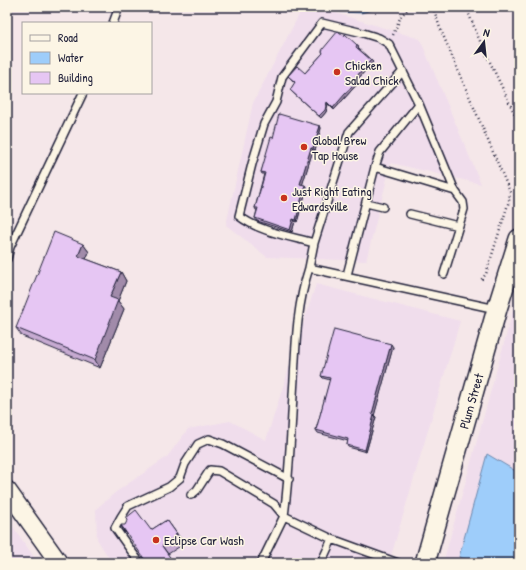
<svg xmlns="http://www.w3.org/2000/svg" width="526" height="570" viewBox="0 0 526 570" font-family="'Patrick Hand',sans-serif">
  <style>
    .built { fill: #f0ddec }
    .water { fill: #9ecdfa; stroke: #6c89ae }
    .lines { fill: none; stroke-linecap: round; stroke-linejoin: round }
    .service-casing { stroke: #22223b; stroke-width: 10 }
    .tertiary-casing { stroke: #22223b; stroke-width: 20 }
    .secondary-casing { stroke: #22223b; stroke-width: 22 }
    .path { stroke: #22223b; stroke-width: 2.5; stroke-dasharray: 1 3; stroke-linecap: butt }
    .service { stroke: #fcf5e5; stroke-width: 7 }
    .tertiary { stroke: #fcf5e5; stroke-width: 17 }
    .secondary { stroke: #fcf5e5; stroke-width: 19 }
    .wall { fill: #c6aad1; stroke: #22223b }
    .shaded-wall { fill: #a18baa; stroke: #22223b }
    .building { fill: #e6c6f3; stroke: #22223b }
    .poi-dot { fill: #c8321e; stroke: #fcf5e5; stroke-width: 1.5 }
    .labels { text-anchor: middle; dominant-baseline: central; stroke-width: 3; stroke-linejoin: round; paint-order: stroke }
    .poi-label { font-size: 13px; fill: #22223b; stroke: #fcf5e5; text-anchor: start }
    .street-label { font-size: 13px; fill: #22223b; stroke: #fcf5e5 }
  </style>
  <rect width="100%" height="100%" fill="#f5e7e9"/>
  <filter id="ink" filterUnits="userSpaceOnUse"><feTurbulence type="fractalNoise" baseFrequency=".025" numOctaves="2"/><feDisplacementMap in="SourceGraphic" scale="8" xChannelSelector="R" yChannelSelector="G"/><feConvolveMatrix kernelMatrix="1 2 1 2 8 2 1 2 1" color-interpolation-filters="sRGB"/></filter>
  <g filter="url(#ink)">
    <!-- built -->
    <path class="built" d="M303 7H316L420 39 481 184 391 163 366 261 267 257 226 225 253 103Z
      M316 284 460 321 389 563H112L97 539 96 509 116 492 167 457 188 429 230 421 266 440Z
      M519 289V563H443Z
      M7 518 23 541 38 563H7Z"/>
    <!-- water -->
    <path class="water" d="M318 7H382L361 13 342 12Z
      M487 454 519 473V563H477L459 557Z"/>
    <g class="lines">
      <defs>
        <path id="service" d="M113 23 119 7
          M366 203 383 207
          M410 214 458 226
          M314 243C289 236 260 232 239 216L252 164 264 124 276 102 282 77 322 23 363 33 379 38 389 44 419 104 455 191 375 167
          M7 259 10 247 83 93
          M309 268 314 243 349 132 403 71
          M444 274 464 209 463 202 455 191
          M347 275 375 167 380 152 419 104
          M191 495 197 490 210 470 219 471 274 504 284 516 261 563
          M121 517 115 528 140 563
          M128 529 121 517 128 506 169 487 180 478 185 464 198 444 209 439 223 444 289 479
          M321 563 332 539
          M398 563 332 539 284 516C290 471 291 425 294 379 296 341 297 305 309 268L496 309"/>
        <path id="tertiary" d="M7 490 59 563"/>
        <path id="secondary" d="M425 563 497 309 519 239"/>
      </defs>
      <!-- service casing -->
      <use href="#service" class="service-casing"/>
      <!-- tertiary casing -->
      <use href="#tertiary" class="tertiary-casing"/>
      <!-- secondary casing -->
      <use href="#secondary" class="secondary-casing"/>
      <!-- path -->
      <path class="path" d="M433 7 440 28 510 192 509 201 486 274 481 280
        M466 7 479 39 519 123
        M393 35 401 16 410 7"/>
      <!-- service -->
      <use href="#service" class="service"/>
      <!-- tertiary -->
      <use href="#tertiary" class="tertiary"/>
      <!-- secondary -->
      <use href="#secondary" class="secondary"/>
    </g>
    <!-- wall -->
    <path class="wall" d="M344 36 359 47 358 48 373 62 357 80 359 82 334 110 328 104 326 112 321 118 292 92 290 90 295 83 288 76 305 73 323 53 322 51Z
      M320 126 321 128 315 151 313 150 302 185 307 188 297 222 295 221 292 232 257 221 255 218 257 210H256L255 208 264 174H262L261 172 273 138Z
      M83 244 89 252 86 259 121 272 126 281 118 301 124 309 100 368 22 336 16 328Z
      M393 347 374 415 376 417 366 452 348 447 347 445 348 441 318 433 316 430 330 380 323 378 321 376Z
      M167 520 183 542 181 543 182 545 168 554 151 530Z"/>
    <!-- shaded-wall -->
    <path class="shaded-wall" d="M371 60 373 62 357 80 359 82 334 110 333 108 355 78Z
      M327 102 328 104 326 112 321 118 319 116Z
      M320 126 321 128 315 151 313 148Z
      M311 148 313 150 302 186 300 184Z
      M305 185 307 188 297 222 296 220Z
      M293 219 295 221 292 232 290 230Z
      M83 244 89 252 84 264 78 256Z
      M121 272 126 281 118 301 124 309 100 368 95 360 110 297Z
      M391 344 393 347 374 416 372 414Z
      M374 415 376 417 366 452 365 450Z"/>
    <!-- building -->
    <path class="building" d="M338 31 344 36 345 34 357 45 356 47 371 60 355 78 357 80 333 108 327 102 325 110 319 116 290 90 295 82 288 76 297 66 305 73 323 53 322 51 323 49Z
      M279 114 320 126 313 148H311L300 184 305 185 296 220 293 219 290 230 255 218 258 208H255L265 173 261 172 271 137 273 138Z
      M54 232 83 244 78 256 121 272 110 297 118 300 95 360 16 328Z
      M334 329 391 344 372 414 374 415 365 450 347 445 348 439 316 430 330 378 321 376Z
      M136 510 151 530 165 521V522L167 520 177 534 175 535 176 536 162 546 174 563H147L121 525H125L127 521 126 518Z"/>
  </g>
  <!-- markers -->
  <g class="poi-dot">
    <circle cx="337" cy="72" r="4"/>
    <circle cx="304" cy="147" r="4"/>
    <circle cx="284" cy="198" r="4"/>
    <circle cx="156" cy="540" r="4"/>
  </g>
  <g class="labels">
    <!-- poi labels -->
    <g class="poi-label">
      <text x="345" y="65">Chicken<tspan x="345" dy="15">Salad Chick</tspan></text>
      <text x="312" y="140">Global Brew<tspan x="312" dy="15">Tap House</tspan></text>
      <text x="292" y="191">Just Right Eating<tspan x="292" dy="15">Edwardsville</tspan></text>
      <text x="164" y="540">Eclipse Car Wash</text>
    </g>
    <!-- street labels -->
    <g class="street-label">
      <text transform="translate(471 401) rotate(-74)">Plum Street</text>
    </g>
  </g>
  <!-- margin -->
  <rect width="526" height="570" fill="none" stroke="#fcf5e5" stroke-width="24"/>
  <rect x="12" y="12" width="502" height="546" fill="none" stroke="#22223b" stroke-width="1.5" filter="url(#ink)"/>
  <!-- legend -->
  <rect x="22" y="22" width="130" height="72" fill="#fcf5e5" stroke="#a5a1a1"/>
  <rect x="30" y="35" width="20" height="6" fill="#fcf5e5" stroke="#a5a1a1"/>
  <text x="58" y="42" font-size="12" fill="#22223b">Road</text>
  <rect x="30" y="52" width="20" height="12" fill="#9ecdfa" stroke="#a5a1a1"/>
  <text x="58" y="62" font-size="12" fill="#22223b">Water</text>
  <rect x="30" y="72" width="20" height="12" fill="#e6c6f3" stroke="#a5a1a1"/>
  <text x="58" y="82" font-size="12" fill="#22223b">Building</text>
  <!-- north arrow -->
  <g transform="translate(484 42) rotate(15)" stroke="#fcf5e5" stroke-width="3" paint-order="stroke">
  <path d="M0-3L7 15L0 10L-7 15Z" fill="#22223b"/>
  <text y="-6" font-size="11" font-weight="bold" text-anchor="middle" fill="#22223b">N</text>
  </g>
</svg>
